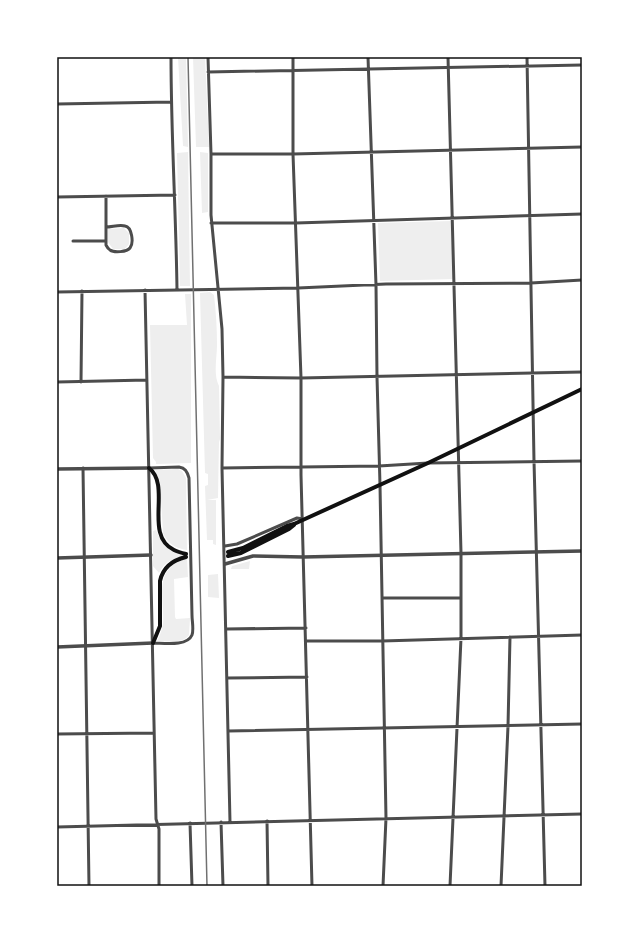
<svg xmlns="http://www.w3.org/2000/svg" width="639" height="943" viewBox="0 0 639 943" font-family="Montserrat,sans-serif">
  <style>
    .green { fill: #eee }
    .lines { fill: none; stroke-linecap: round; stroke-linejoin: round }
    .minor { stroke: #4c4c4c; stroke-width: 3 }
    .tertiary { stroke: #4c4c4c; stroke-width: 3.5 }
    .secondary { stroke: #111; stroke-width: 4 }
    .rail { stroke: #707070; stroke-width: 1.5 }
    .neatline { fill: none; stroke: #111; stroke-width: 1.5 }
  </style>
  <rect width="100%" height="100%" fill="#fff"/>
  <!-- green -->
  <path class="green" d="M178 57H186L188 147 183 146Z
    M193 57H205L209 147H196Z
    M188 152 190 286H180L177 153Z
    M200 152 208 153V212L202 213Z
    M451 221 453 279 380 281 378 223Z
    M124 228 129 233V244L125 249H113L108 242V229Z
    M210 292 214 295C216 312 217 329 217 345 217 358 213 374 219 386L220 439 219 442 218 498 207 500H216V545L213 544V540H207L205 486 208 485V474L205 473 200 293Z
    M185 294H191V463L156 464V462L153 458 150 325H187Z
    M178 469 182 471 186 478 187 550C175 548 168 544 163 533L160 482 155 470Z
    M156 530C162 545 169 553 185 555 174 561 167 558 159 573L153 566V531Z
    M187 559 188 577 174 579 175 617 176 619 190 618 189 635C183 644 168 641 157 641 160 635 162 630 163 624 165 597 152 568 187 559Z
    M250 561 249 569H231L232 566Z
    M218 574 219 598 208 597V575Z"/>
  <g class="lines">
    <!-- minor -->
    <path class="minor" d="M171 57C171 135 176 212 177 290
      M208 57 211 154V215L222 329 223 377 222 468 230 822
      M293 57V154L301 378V475L312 886
      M368 57 376 285 377 377 380 485 386 818 383 886
      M448 57 461 553V638L450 886
      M527 57 534 461 545 886
      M208 72 582 65
      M57 104 171 102
      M211 154H293L582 147
      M106 196V245C107 247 108 249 110 250 114 253 127 252 130 248 134 243 132 227 125 226 120 224 112 227 106 227
      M57 197 175 195
      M211 223H296L582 214
      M73 241H106
      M145 290 156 819 159 829V886
      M57 292 298 288 386 284 531 283 582 280
      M223 377 301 378 582 372
      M57 382 147 380
      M81 382 82 291
      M83 468 89 886
      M149 468 179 467C185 468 187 471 189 478L192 615C192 621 194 630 192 635 187 647 163 643 153 643
      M222 468 301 467 379 466 428 463 582 461
      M225 546 237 544 297 518 303 519
      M382 598H460
      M226 629 306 628
      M306 641H382L582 635
      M227 678 307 677
      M228 731 582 724
      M57 734 154 733
      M267 821 268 886
      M221 822 223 886
      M190 823 192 886
      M57 827 582 814
      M501 886 508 726 510 637"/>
    <!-- tertiary -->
    <path class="tertiary" d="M57 469 149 468
      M57 558 151 555
      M225 564 253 556 303 557 582 551
      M57 647 153 643"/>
    <!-- secondary -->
    <path class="secondary" d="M149 468C172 486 143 535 174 550 178 552 182 553 186 554
      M228 552 243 548 287 526 294 524 428 463 582 389
      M228 556 241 553 289 529 294 525
      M153 643 160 626V581C163 567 173 560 186 557"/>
    <!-- rail -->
    <path class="rail" d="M188 57 207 886"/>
  </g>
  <!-- border -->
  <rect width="639" height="943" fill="none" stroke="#ffffff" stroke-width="116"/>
  <rect x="58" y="58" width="523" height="827" class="neatline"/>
</svg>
